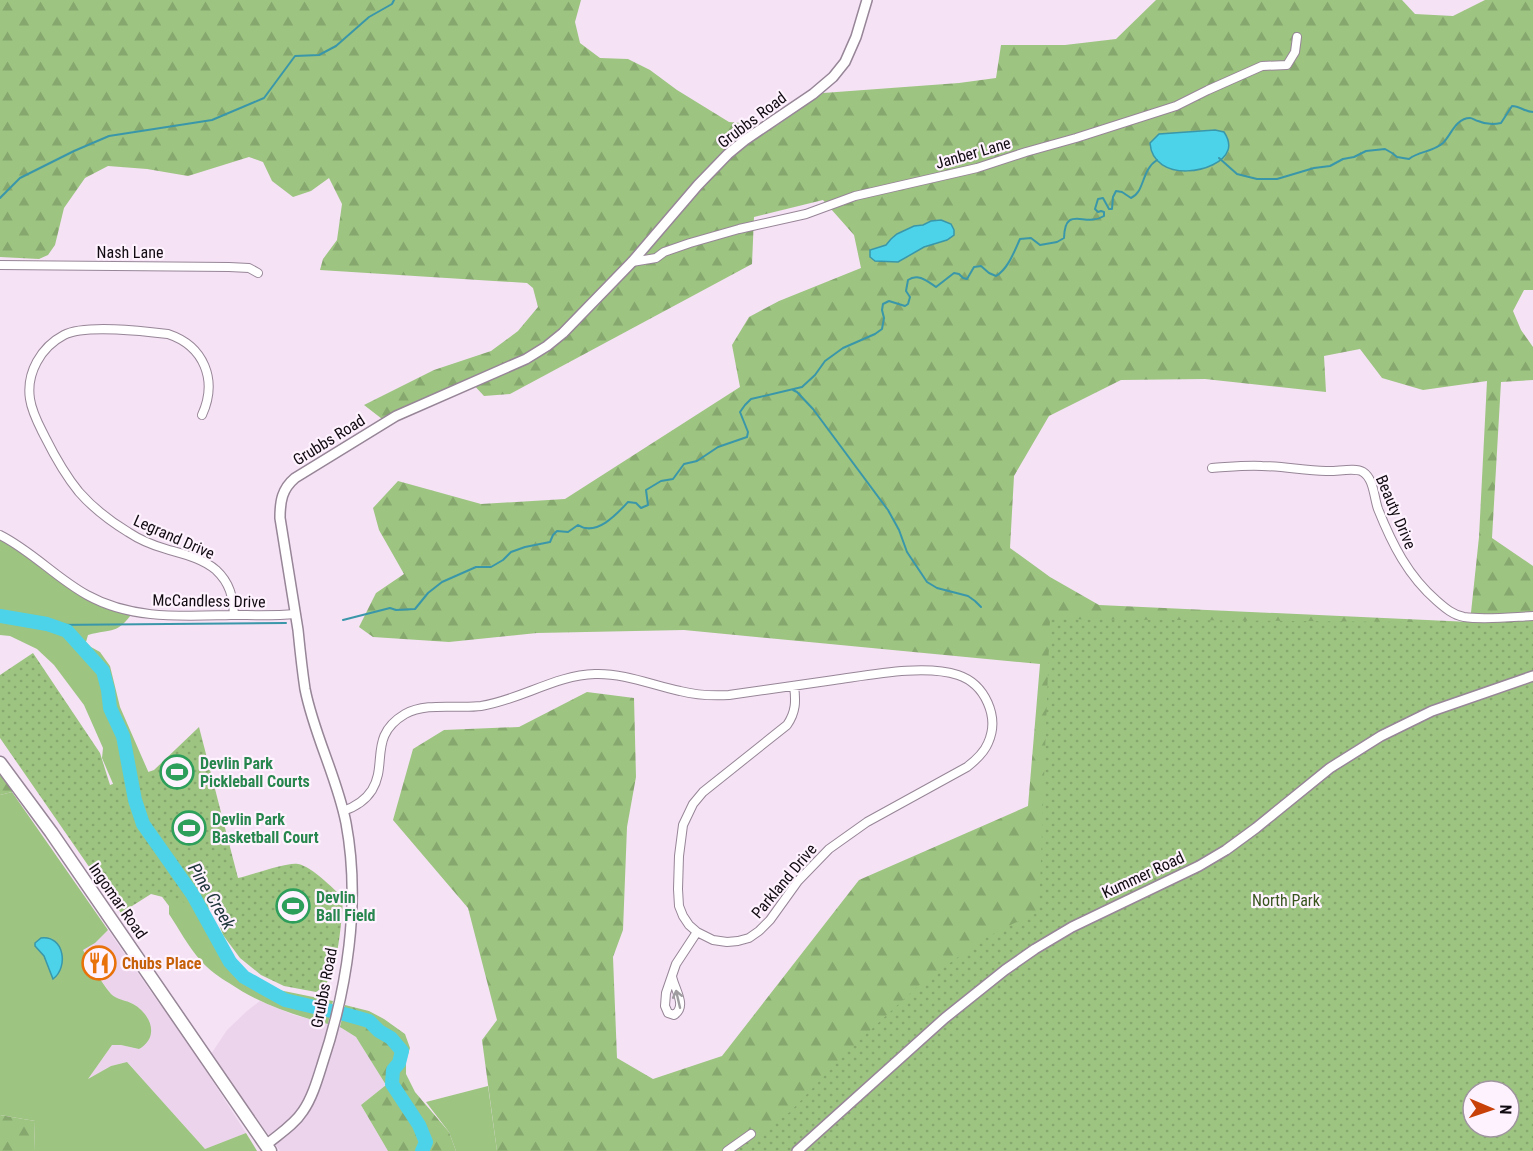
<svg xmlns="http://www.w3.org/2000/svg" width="1533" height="1151" viewBox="0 0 1533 1151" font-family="'Roboto Condensed',sans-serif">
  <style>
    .built { fill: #ecd4ed }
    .green { fill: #9dc481 }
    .forest { fill: url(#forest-firs); fill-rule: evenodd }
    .park { fill: url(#park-dots); fill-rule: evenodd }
    .water { fill: #4cd3ea; stroke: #3a97a9; stroke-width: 1.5 }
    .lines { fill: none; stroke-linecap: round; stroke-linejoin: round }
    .stream { stroke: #3a97a9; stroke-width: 2 }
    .river { stroke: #4cd3ea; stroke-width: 14 }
    .minor-casing { stroke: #978697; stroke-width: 10 }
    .tertiary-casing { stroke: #978697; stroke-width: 12 }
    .primary-casing { stroke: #978697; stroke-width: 15 }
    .minor { stroke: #fff; stroke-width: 8 }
    .tertiary { stroke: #fff; stroke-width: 9 }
    .primary { stroke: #fff; stroke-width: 12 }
    .oneway { stroke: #9f9da0 }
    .labels { text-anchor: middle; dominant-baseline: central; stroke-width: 4.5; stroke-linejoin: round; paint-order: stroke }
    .street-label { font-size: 16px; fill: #100a11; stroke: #fef2fe }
    .leisure-label { font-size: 16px; font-weight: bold; fill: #27864d; stroke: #fef2fe; text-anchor: start }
    .park-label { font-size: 16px; fill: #37541d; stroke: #fef2fe }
    .food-label { font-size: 16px; font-weight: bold; fill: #c56008; stroke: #fef2fe; text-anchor: start }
    .water-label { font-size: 18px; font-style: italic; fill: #20373c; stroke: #fef2fe }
  </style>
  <defs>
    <pattern id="forest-firs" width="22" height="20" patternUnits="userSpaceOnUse" patternTransform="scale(1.5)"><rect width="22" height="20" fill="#9dc481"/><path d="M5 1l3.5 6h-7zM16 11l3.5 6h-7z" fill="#86a76e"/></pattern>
    <pattern id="park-dots" width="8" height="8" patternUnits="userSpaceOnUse" patternTransform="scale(1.5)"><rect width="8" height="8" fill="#9dc481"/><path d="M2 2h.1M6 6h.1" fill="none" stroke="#86a76e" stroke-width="1.8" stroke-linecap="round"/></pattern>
  </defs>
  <rect width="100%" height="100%" fill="#f5e2f5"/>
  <!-- built -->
  <path class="built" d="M108 930 158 1002 176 1024 246 1133 205 1149 127 1062 111 1066 87 1080 112 1045H121L139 1049 148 1018 133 1004 113 997 100 979 83 949 95 943Z
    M260 1001 294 1015 340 1027 356 1037 386 1085 361 1105 388 1151H280L211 1054 227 1030 247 1011Z"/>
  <!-- green -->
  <path class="green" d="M0 535 75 588 133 612C117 635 113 628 88 635L86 642 91 647 100 652 110 666 120 707 151 778 183 868 207 909 221 949 242 974 269 988 333 1001 328 1024C293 1015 260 1004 229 983 219 977 208 969 200 960 188 946 179 929 169 914V906L160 894 102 758 103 748 84 705 54 665 37 649 10 636 0 635Z
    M12 792 108 930 95 943 83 950C92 965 100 981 111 994 117 1000 126 1000 133 1004 151 1014 160 1037 139 1049L121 1045H112L88 1079 111 1066 127 1062 205 1149 246 1133 257 1151H34L35 1121 0 1115V795Z
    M488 1086 497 1151H456L449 1132 426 1102Z"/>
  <!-- forest -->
  <path class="forest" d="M0 0H581L575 22 580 43 600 58 628 59 650 70 677 90 729 122 776 126 823 93 959 83 996 78 1001 45H1065L1116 39 1156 0H1402L1415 14 1453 16 1485 0H1533V290H1524L1513 311 1521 330 1533 347V380L1501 382 1492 538 1533 566V1103L1509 1091H1473L781 1151H497L482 1040 497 1020 468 908 393 820 413 749 444 730 519 727 587 692 634 698 636 777 627 827 623 930 613 957 617 1058 653 1079 722 1056 859 880 1028 806 1040 664 684 630 537 633 449 642 373 637 359 627 376 593 404 574 379 530 373 508 398 481 481 504 565 499 740 387 732 345 749 317 779 301 861 268 854 235 823 200 754 217 752 264 510 394 484 396 472 383 386 422 364 405 434 370 491 351 518 331 538 307 533 288 527 283 320 270 323 259 337 240 342 204 329 178 311 191 293 197 272 181 263 162 249 157 188 176 147 169 108 166 85 178 64 208 55 245 48 255 39 259 0 257ZM1360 349 1382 378 1423 390 1487 381 1479 537 1470 622 1099 605 1050 577 1010 548 1014 476 1049 416 1121 380 1205 379 1326 392 1324 356Z
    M0 763 20 790 0 795Z
    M345 1005 369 1011 384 1019 405 1034 410 1048 406 1060V1074L415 1092 449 1132 456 1151H388L361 1105 386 1085 356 1037 340 1027Z
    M0 1115 35 1121 34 1151H0Z"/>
  <!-- park -->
  <path class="park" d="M1050 619 1533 623V1151H733L790 1112 847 1052 917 987 980 941 1008 926 1039 912ZM1473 1091H1509V1127H1473Z
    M33 653 100 753 110 785 154 770 199 727 238 878C252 875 287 862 298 864 311 866 333 888 343 898 342 918 338 973 324 986 322 988 319 990 316 992L284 986 261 975 240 958 223 935 214 910 151 894 121 913 0 738V675Z"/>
  <!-- water -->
  <path class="water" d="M1215 130 1224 132C1228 138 1230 144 1228 150 1220 174 1153 184 1150 143L1159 134Z
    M941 220 951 224 954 230V235L947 240 924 247 898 262 875 261 870 257V250L886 245 891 239 897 234 914 226 923 225 931 221Z
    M41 938C64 935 69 967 53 979L44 956 35 946V943Z"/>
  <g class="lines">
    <!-- stream -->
    <path class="stream" d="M1219 158 1237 174 1257 179H1277L1314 168 1330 166 1343 159 1354 157 1366 151 1385 149 1392 153 1397 157 1409 159C1419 151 1433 152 1443 143 1451 135 1456 118 1470 118 1472 118 1475 120 1478 121 1487 125 1493 125 1501 123L1512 106C1520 106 1525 112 1533 112
      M0 198 20 178 74 151 109 136 212 120 264 98 295 56 319 55 336 46 369 17 392 4 394 0
      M793 390 797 392 813 409 888 510 899 530 907 552 927 582 937 588 968 596 975 601 981 607
      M343 620 390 608 396 610 415 609 428 593 442 582 476 567H491L503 560 511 552 525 547 550 542 553 535 557 531 568 532 578 525C596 537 617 514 628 502L636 503 641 508 648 505 646 490 661 481 673 479 684 464 697 461 718 447 747 437 748 432 740 412 745 405 751 399 802 387 815 375 825 361 843 348 875 334 882 329 884 318 882 310 883 304 889 301 905 306 908 304 910 297 906 291 908 280C918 273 927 281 936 287L954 273 959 274 963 278 967 279 974 267 981 266 989 273 996 276C1008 269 1014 252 1020 239L1031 238 1040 245 1057 242 1064 238C1065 204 1085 228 1104 216V212L1101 211 1098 212 1095 209 1098 199 1103 198 1109 209H1112L1113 197 1116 191 1122 192 1131 198C1145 192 1141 170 1157 160
      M51 625 286 623"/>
    <!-- river -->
    <path class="river" d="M0 616 47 624 67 631 103 671 108 690 110 708 123 736 135 800 143 824 193 895 230 962 244 977 285 1000 348 1015 369 1021 379 1031 391 1038 402 1051 399 1063 393 1070 392 1084 419 1125 426 1142 422 1151"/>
    <defs>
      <path id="minor" d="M632 262 656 258 664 252 690 243 739 229 806 214 855 196 977 168 1026 152 1076 138 1176 106 1208 90 1262 66 1287 65 1295 52 1297 37
        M0 265 229 267 249 268 258 273
        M202 415C218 380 204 346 168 334 143 331 85 324 64 335 41 347 26 373 30 399 32 413 39 425 45 437 55 457 65 475 79 492 93 508 110 521 128 532 140 540 152 545 166 549 183 554 202 558 216 570 230 583 233 597 234 615
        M1212 468C1229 467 1246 465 1262 466 1284 466 1305 471 1326 471 1336 472 1355 467 1363 472 1374 479 1374 498 1378 509 1392 544 1408 576 1437 601 1445 608 1453 615 1464 617 1484 620 1512 617 1533 616
        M0 535C32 551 56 578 87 595 132 620 182 616 231 615 252 615 274 616 295 614
        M343 811C355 807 365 801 372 790 388 764 368 736 405 714 426 702 458 709 481 706 520 700 556 675 595 674 624 673 652 685 680 691 696 695 713 696 729 695 764 690 800 685 834 680 870 675 924 664 958 675 985 684 1000 717 988 743 984 753 976 760 967 767L867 822 829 849 798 881 770 920 759 931 749 938 738 941 727 942 713 940 697 932 689 925 683 916 679 906 678 889 679 856 683 825 693 804 703 792 787 725C796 712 796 701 794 686
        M672 976C674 989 688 1006 674 1015L668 1013 665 1006 666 993 676 964 697 932
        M727 1151 751 1134"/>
      <path id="tertiary" d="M266 1145C279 1134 294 1125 303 1111 312 1098 317 1081 322 1065 347 990 361 903 346 823 337 777 314 735 305 689 302 669 300 650 298 630 292 593 286 555 280 518 280 501 282 489 295 478L396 416 526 359 547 346 563 333 632 262 698 185 728 154 745 140 813 94 833 77 845 62 856 37 867 0
        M797 1151 945 1018 1005 970 1035 949 1072 927 1199 866 1226 850 1256 828 1330 768 1381 736 1432 711 1533 676"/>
      <path id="primary" d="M0 763 51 832 270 1151"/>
    </defs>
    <!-- minor casing -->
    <use href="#minor" class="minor-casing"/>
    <!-- tertiary casing -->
    <use href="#tertiary" class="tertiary-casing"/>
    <!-- primary casing -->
    <use href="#primary" class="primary-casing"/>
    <!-- minor -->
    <use href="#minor" class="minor"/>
    <!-- tertiary -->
    <use href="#tertiary" class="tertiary"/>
    <!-- primary -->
    <use href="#primary" class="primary"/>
  </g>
  <!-- one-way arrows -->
  <defs><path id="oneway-shaft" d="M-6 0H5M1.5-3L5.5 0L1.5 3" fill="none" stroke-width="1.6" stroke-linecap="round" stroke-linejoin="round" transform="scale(1.5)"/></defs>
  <use class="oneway" href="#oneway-shaft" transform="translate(678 999) rotate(-103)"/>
  <!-- icons -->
  <defs>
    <symbol id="stadium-ring" viewBox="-11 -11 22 22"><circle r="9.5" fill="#fef2fe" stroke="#2e9e5b" stroke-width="1.5"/><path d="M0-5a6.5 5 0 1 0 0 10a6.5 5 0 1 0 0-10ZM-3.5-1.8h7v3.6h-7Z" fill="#2e9e5b"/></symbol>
    <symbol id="restaurant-ring" viewBox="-11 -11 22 22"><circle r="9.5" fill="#fef2fe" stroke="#e8710a" stroke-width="1.5"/><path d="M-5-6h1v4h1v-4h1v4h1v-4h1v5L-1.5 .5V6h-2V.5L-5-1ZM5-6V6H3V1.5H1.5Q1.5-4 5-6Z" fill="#e8710a"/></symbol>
  </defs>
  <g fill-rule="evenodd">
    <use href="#stadium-ring" x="158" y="753" width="38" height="38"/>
    <use href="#stadium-ring" x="170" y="809" width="38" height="38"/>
    <use href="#stadium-ring" x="274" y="887" width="38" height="38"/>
    <use href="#restaurant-ring" x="80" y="944" width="38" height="38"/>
  </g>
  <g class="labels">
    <!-- street labels -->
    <g class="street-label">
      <text transform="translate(752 120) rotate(-37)">Grubbs Road</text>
      <text transform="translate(973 153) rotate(-16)">Janber Lane</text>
      <text x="130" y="252">Nash Lane</text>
      <text transform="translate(329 440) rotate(-32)">Grubbs Road</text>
      <text transform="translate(1396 512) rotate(67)">Beauty Drive</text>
      <text transform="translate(174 537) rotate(24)">Legrand Drive</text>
      <text transform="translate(209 601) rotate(1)">McCandless Drive</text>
      <text transform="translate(1143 875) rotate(-25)">Kummer Road</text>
      <text transform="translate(784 881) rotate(-50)">Parkland Drive</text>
      <text transform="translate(118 901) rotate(55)">Ingomar Road</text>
      <text transform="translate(324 988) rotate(-79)">Grubbs Road</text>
    </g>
    <!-- leisure labels -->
    <g class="leisure-label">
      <text x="200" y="763">Devlin Park<tspan x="200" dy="18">Pickleball Courts</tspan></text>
      <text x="212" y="819">Devlin Park<tspan x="212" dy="18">Basketball Court</tspan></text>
      <text x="316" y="897">Devlin<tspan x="316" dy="18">Ball Field</tspan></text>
    </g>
    <!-- park labels -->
    <g class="park-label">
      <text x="1286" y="900">North Park</text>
    </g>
    <!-- food labels -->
    <g class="food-label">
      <text x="122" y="963">Chubs Place</text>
    </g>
    <!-- water labels -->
    <g class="water-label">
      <text transform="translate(212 896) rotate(59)">Pine Creek</text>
    </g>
  </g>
  <!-- north arrow -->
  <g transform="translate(1491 1109) rotate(92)"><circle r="28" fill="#fef2fe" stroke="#9f959f" stroke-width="1.5"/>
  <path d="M0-4.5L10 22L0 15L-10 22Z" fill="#c84108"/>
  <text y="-9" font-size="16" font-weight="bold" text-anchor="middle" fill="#100a11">N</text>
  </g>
</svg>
